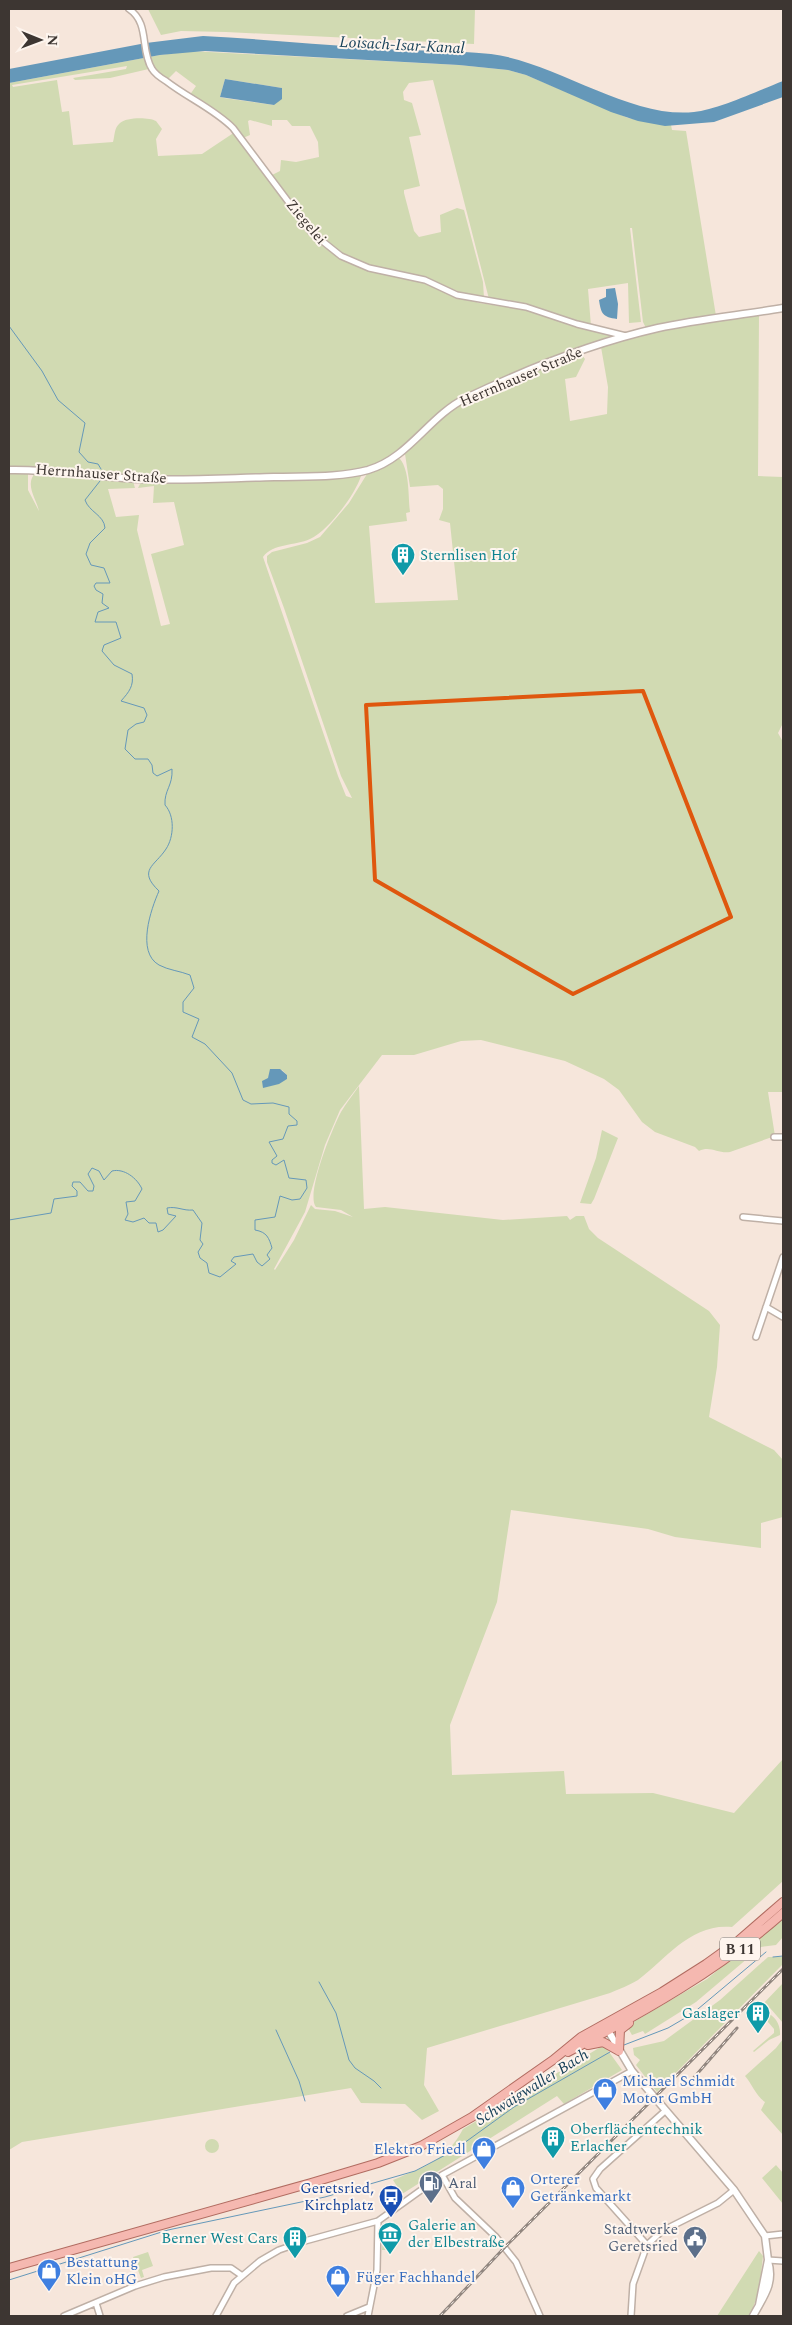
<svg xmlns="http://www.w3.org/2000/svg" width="792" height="2325" viewBox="0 0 792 2325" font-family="Spectral,serif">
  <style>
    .green { fill: #d1dab2; fill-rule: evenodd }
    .water { fill: #6598b9 }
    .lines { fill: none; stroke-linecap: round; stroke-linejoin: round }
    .stream { stroke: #6598b9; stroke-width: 1 }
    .minor-casing { stroke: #bfb0a6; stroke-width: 8 }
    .tertiary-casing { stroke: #bfb0a6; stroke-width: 9 }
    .primary-casing { stroke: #b16c61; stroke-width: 10 }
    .minor { stroke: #fff; stroke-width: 5 }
    .tertiary { stroke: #fff; stroke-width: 6 }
    .primary { stroke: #f5b8b0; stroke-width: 8 }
    .rail-casing { stroke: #91867f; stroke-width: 3 }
    .rail { stroke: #fef5ee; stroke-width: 1; stroke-dasharray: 4; stroke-linecap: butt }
    .marked { fill: none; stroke: #df570e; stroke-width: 4; stroke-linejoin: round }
    .labels { text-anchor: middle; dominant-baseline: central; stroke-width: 4; stroke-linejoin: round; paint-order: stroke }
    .shield { fill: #fef5ee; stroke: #776f6a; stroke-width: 1 }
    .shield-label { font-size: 14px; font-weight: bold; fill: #3d3632 }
    .street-label { font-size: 15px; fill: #3d3632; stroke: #fef5ee }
    .culture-label { font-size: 15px; fill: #0d838f; stroke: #fef5ee; text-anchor: start }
    .shop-label { font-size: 15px; fill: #366cbe; stroke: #fef5ee; text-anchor: start }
    .service-label { font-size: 15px; fill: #4e5e75; stroke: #fef5ee; text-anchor: start }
    .transit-label { font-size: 15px; fill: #164399; stroke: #fef5ee; text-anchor: end }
    .water-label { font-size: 16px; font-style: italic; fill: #18415a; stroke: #fef5ee }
  </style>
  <rect width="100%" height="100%" fill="#f6e6db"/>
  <!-- green -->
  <path class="green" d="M148 9H475L474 44 226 32 181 31 161 35Z
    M190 51 459 65 508 70 526 75 628 118 671 125 672 130 686 131 716 316 646 328 643 322 632 228H630L641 322 629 323 628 283 588 289 591 326 489 299 433 80 409 83 403 92 404 100 412 103 421 135 409 137 420 186 404 190V193L414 231 419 237 441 232 440 215 457 208 464 210 483 282 484 298C461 294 447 286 426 280 408 274 389 272 370 267 322 252 299 214 272 175L280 171 281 160 296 162 319 157 318 142 310 126H292L287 120H272V126L250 120 248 121 250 135 243 138 189 96 196 86 176 71 167 80 153 68 110 78 75 80 73 78 126 69 127 66 12 85 13 87 57 80 62 112 69 111 73 145 113 142C115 135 114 128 120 123 126 117 149 117 156 121L162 129 156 139 158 156 202 154 235 132 304 227 316 241 333 254 362 268 427 284 479 303 528 310 615 337 475 391 400 450 377 464 358 470 329 473 148 477 55 468H9V83L160 55ZM225 79 282 88 274 105 224 98 220 97Z
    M759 314 758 476 783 477V723L778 733 783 742V1092H768L775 1136 730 1152C718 1154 710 1145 699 1151L695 1147 655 1132 642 1122 619 1090 604 1079 565 1061 481 1040 461 1041 414 1055H382L340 1110 325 1145 305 1212 274 1269 275 1270 294 1240 311 1205 315 1209 335 1211 353 1217 341 1210 316 1207C305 1194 333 1127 341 1112 346 1103 353 1095 359 1086L364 1209 385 1207 503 1220 567 1216 570 1220 576 1216H584L589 1229 598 1238 709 1311 720 1325 717 1367 709 1417 774 1450 783 1460V1517L761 1523V1548L675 1537 648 1529 511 1510 497 1602 450 1725 452 1775 564 1771 566 1794 653 1793 734 1813 783 1759V1881L732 1927C691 1923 667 1958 638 1980 630 1985 619 1989 610 1993L427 2048 424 2085 439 2111 422 2120 405 2104 361 2103 351 2088 22 2142 9 2150V472L28 473V490L39 511C36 498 24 484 36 472L133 481 135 488 108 489 116 517 139 515 137 530 161 626 170 624 151 554 184 545 174 502 153 503 154 486 138 488 141 482 361 476C355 495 328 531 310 539 295 546 273 543 263 557L338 776 346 796 352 798 341 776 284 608 267 562V556L272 552 307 543 320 537 349 503 367 474 396 458 400 459C410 471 408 497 410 512L406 513 407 521 369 526 375 603 458 600 450 523 439 520 443 509V489L438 485 410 487 405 454 441 417 468 399 581 354 585 359 576 377 565 379 570 421 607 414 608 387 601 347 659 331ZM282 1070 287 1075V1079L269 1086 268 1078Z
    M602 1130 618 1138 594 1199 591 1204 580 1203 596 1158Z
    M783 1916V1937L776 1945 761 1947 696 2002 645 2034 643 2031 632 2035 628 2028 635 2021 707 1979Z
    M768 1957H783V1964L657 2092 636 2065 640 2060 634 2055 633 2048 664 2041 720 2000Z
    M783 1983V2023L770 2008H759Z
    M765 2013C775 2014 781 2026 780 2035L769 2040 754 2052 753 2051 774 2033V2029L762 2015Z
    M783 2039V2135L761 2110 765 2102C756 2096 752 2084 745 2076L776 2048Z
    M604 2045 622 2070 564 2104 557 2096 402 2194 393 2180C424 2167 447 2160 463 2129Z
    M205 2146a7 7 0 1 1 14 0a7 7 0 1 1-14 0Z
    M776 2165 783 2173V2204L762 2178Z
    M384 2224 392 2228V2250H382Z
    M759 2251 763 2256 759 2291 750 2316H717Z
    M148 2252 153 2266 142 2270 144 2277 141 2278 133 2257Z"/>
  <!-- water -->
  <path class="water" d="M203 36C259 39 314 44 370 48 410 51 451 50 491 54 555 62 631 119 694 112 717 110 760 90 783 81V97L714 122 665 126 638 121 611 112 526 75 508 70 459 65 205 51 160 55 9 83V69L146 43Z
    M225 79 282 88V99L274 105 220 97Z
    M615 288 618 304 617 319C603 317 601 314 599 300L606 297V289Z
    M270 1069H280L287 1075V1079L279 1084 263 1088 262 1081 268 1078Z"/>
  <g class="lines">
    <!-- stream -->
    <path class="stream" d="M9 326 42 371 58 400 85 423 79 452 88 462 98 464 101 469
      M9 1220 51 1213 54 1199 77 1196V1191L72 1186 73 1182H80L88 1191H93L94 1186 88 1174 92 1168 99 1171 104 1180 112 1171C124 1168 137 1178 142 1189L135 1201 126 1202 128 1214 125 1220 133 1222 144 1218 149 1223H156L158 1232 163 1230 176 1216 168 1214 167 1208C177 1206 183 1211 193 1210L202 1223 200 1240 203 1244 198 1252 200 1258 207 1263 209 1273 220 1277 236 1264 231 1261 234 1257 253 1254 257 1262 262 1266 270 1259 267 1255 272 1248C269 1238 267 1232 255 1230V1220L275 1217 280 1196 292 1200 300 1199 307 1188 306 1180 289 1178 284 1160 276 1165 272 1163V1160L277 1156 269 1142 283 1139 288 1126 297 1125V1121L289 1114V1107L273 1103 251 1104 243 1100 232 1073 205 1044 192 1037 199 1019 183 1012V1002L194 988 190 975C180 971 168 970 159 965 136 952 151 909 159 891 137 870 155 866 166 849 174 837 175 816 165 805 164 790 173 786 172 769L157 776 153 773 152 765 148 759H135L125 749 128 730 136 724 144 722 147 715 144 708 121 701C129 692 134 686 132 674L114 665 102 651 104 645 121 638 116 622H95L98 612 109 608 102 603 103 594 96 590 94 586 96 583H110L104 568 91 565 86 554 90 543 105 528C104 515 89 512 85 500L100 481
      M773 1957 783 1956
      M319 1982 336 2013 349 2060 355 2068 374 2081 381 2088
      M276 2030 299 2081 305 2101
      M624 2045 668 2028 692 2014 766 1952
      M9 2280 168 2230 325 2197 415 2171 453 2151 514 2107 610 2052"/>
    <defs>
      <path id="minor" d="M129 9C150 23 140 50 152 69 155 74 161 78 166 81 188 98 214 109 233 128L311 232 341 256 369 268 425 280 457 295 526 307 577 324 626 336
        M774 1137H783
        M743 1217 783 1221
        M766 1307 783 1317
        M756 1337 783 1257
        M442 2175 455 2198 496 2237 516 2262 540 2316
        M765 2236 783 2234
        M647 2245 596 2188 593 2179 600 2169 665 2111
        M768 2260 783 2261
        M96 2303 100 2316
        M64 2316 135 2286 164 2277 211 2268H231L241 2275
        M216 2316 234 2283 260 2261 279 2250 305 2241 378 2221 442 2175 632 2071
        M347 2316 369 2307
        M368 2316 377 2270 378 2221
        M631 2316 633 2284 647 2245 662 2231 718 2203 734 2190"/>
      <path id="tertiary" d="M9 470C53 469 95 477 139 479 184 481 229 478 274 477 305 476 338 478 368 470 409 458 429 416 466 398 527 369 592 343 658 328 699 319 742 315 783 308
        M606 2027 632 2071 734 2190 765 2236 768 2260 759 2305
        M753 2316C763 2297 775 2284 768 2261"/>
      <path id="primary" d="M588 2045 603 2042 619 2051
        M619 2051 620 2030 629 2023
        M568 2052C644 2012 719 1970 783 1913
        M9 2268 311 2183 378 2163 421 2146 472 2117 553 2060 581 2037 662 1992 706 1964 738 1941 783 1902"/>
    </defs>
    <!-- minor casing -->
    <use href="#minor" class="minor-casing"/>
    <!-- tertiary casing -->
    <use href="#tertiary" class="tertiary-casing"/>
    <!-- primary casing -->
    <use href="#primary" class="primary-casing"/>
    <!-- minor -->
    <use href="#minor" class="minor"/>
    <!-- tertiary -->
    <use href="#tertiary" class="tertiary"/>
    <!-- primary -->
    <use href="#primary" class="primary"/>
    <defs>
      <path id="rail" d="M691 2081 737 2028
        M440 2316 505 2247 783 1969"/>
    </defs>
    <!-- rail casing -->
    <use href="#rail" class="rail-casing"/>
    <!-- rail -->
    <use href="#rail" class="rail"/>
  </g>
  <!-- marked area -->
  <path class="marked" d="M643 691 731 917 573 994 375 880 366 705Z"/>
  <!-- icons -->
  <defs>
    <symbol id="building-pin" viewBox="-11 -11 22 30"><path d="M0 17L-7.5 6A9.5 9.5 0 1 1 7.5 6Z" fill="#0f9aa8" stroke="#fef5ee"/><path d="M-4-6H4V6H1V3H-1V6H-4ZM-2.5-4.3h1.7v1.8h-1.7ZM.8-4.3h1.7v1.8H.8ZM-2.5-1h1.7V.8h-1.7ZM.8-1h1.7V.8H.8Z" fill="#fff"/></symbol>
    <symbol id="shop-pin" viewBox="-11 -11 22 30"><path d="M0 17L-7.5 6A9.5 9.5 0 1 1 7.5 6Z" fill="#3f7fe0" stroke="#fef5ee"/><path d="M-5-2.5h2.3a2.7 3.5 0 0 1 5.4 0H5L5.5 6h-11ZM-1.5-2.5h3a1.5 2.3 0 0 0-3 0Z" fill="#fff"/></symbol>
    <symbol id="fuel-pin" viewBox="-11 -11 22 30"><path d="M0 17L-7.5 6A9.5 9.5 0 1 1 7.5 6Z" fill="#5c6f8a" stroke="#fef5ee"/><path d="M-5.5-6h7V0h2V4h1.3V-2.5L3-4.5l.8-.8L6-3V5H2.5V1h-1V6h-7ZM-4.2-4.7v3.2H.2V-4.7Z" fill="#fff"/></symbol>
    <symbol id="bus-pin" viewBox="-11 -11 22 30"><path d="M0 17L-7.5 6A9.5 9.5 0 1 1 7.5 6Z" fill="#1a4fb4" stroke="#fef5ee"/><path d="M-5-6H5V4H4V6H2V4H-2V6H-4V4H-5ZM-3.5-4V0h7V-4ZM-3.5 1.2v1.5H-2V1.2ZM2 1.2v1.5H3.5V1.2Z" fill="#fff"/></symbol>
    <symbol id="museum-pin" viewBox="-11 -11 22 30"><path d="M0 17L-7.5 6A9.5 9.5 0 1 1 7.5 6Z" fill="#0f9aa8" stroke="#fef5ee"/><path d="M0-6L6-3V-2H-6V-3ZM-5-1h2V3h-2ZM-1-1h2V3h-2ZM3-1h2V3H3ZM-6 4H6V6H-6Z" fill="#fff"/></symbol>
    <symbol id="civic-pin" viewBox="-11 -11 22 30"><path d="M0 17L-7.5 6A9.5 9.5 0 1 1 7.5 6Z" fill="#5c6f8a" stroke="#fef5ee"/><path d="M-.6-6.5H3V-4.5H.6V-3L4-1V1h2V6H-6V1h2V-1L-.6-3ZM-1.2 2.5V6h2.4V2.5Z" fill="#fff"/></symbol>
  </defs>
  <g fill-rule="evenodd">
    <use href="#building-pin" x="389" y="541" width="28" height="38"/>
    <use href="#building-pin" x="744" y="1999" width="28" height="38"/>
    <use href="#shop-pin" x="591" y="2076" width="28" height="38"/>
    <use href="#building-pin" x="539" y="2124" width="28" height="38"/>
    <use href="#shop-pin" x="470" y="2135" width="28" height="38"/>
    <use href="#fuel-pin" x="417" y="2169" width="28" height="38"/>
    <use href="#shop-pin" x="499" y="2174" width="28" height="38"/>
    <use href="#bus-pin" x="377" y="2183" width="28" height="38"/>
    <use href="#museum-pin" x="376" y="2220" width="28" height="38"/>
    <use href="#building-pin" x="281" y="2224" width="28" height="38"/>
    <use href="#civic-pin" x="681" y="2224" width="28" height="38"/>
    <use href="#shop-pin" x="35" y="2257" width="28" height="38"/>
    <use href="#shop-pin" x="324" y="2263" width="28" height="38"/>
  </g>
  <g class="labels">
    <!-- shield labels -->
    <rect class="shield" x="720" y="1937.5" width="40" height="23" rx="4"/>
    <g class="shield-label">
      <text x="740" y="1949">B 11</text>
    </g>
    <!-- street labels -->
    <g class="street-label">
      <text transform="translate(306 222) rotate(50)">Ziegelei</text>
      <text transform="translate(521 377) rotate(-23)">Herrnhauser Straße</text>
      <text transform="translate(101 474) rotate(4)">Herrnhauser Straße</text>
    </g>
    <!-- culture labels -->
    <g class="culture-label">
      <text x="420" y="555">Sternlisen Hof</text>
      <text x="740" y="2013" text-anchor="end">Gaslager</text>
      <text x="570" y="2129">Oberflächentechnik<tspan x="570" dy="17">Erlacher</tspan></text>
      <text x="408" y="2225">Galerie an<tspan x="408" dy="17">der Elbestraße</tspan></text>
      <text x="278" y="2238" text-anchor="end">Berner West Cars</text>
    </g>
    <!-- shop labels -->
    <g class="shop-label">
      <text x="622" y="2081">Michael Schmidt<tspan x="622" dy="17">Motor GmbH</tspan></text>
      <text x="466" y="2149" text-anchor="end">Elektro Friedl</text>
      <text x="530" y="2179">Orterer<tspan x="530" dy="17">Getränkemarkt</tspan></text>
      <text x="66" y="2262">Bestattung<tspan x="66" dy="17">Klein oHG</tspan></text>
      <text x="356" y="2277">Füger Fachhandel</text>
    </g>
    <!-- service labels -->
    <g class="service-label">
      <text x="448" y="2183">Aral</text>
      <text x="678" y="2229" text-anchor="end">Stadtwerke<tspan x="678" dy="17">Geretsried</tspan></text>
    </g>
    <!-- transit labels -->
    <g class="transit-label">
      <text x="374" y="2188">Geretsried,<tspan x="374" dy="17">Kirchplatz</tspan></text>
    </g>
    <!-- water labels -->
    <g class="water-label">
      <text transform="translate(402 45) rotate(3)">Loisach-Isar-Kanal</text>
      <text transform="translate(532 2087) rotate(-32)">Schwaigwaller Bach</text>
    </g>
  </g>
  <!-- border -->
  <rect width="792" height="2325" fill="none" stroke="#3d3632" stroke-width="20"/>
  <!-- north arrow -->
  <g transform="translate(40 40) rotate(91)" stroke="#fef5ee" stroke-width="4" paint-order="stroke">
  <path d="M0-4L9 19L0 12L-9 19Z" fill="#3d3632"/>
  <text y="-8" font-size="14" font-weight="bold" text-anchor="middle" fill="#3d3632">N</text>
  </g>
</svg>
